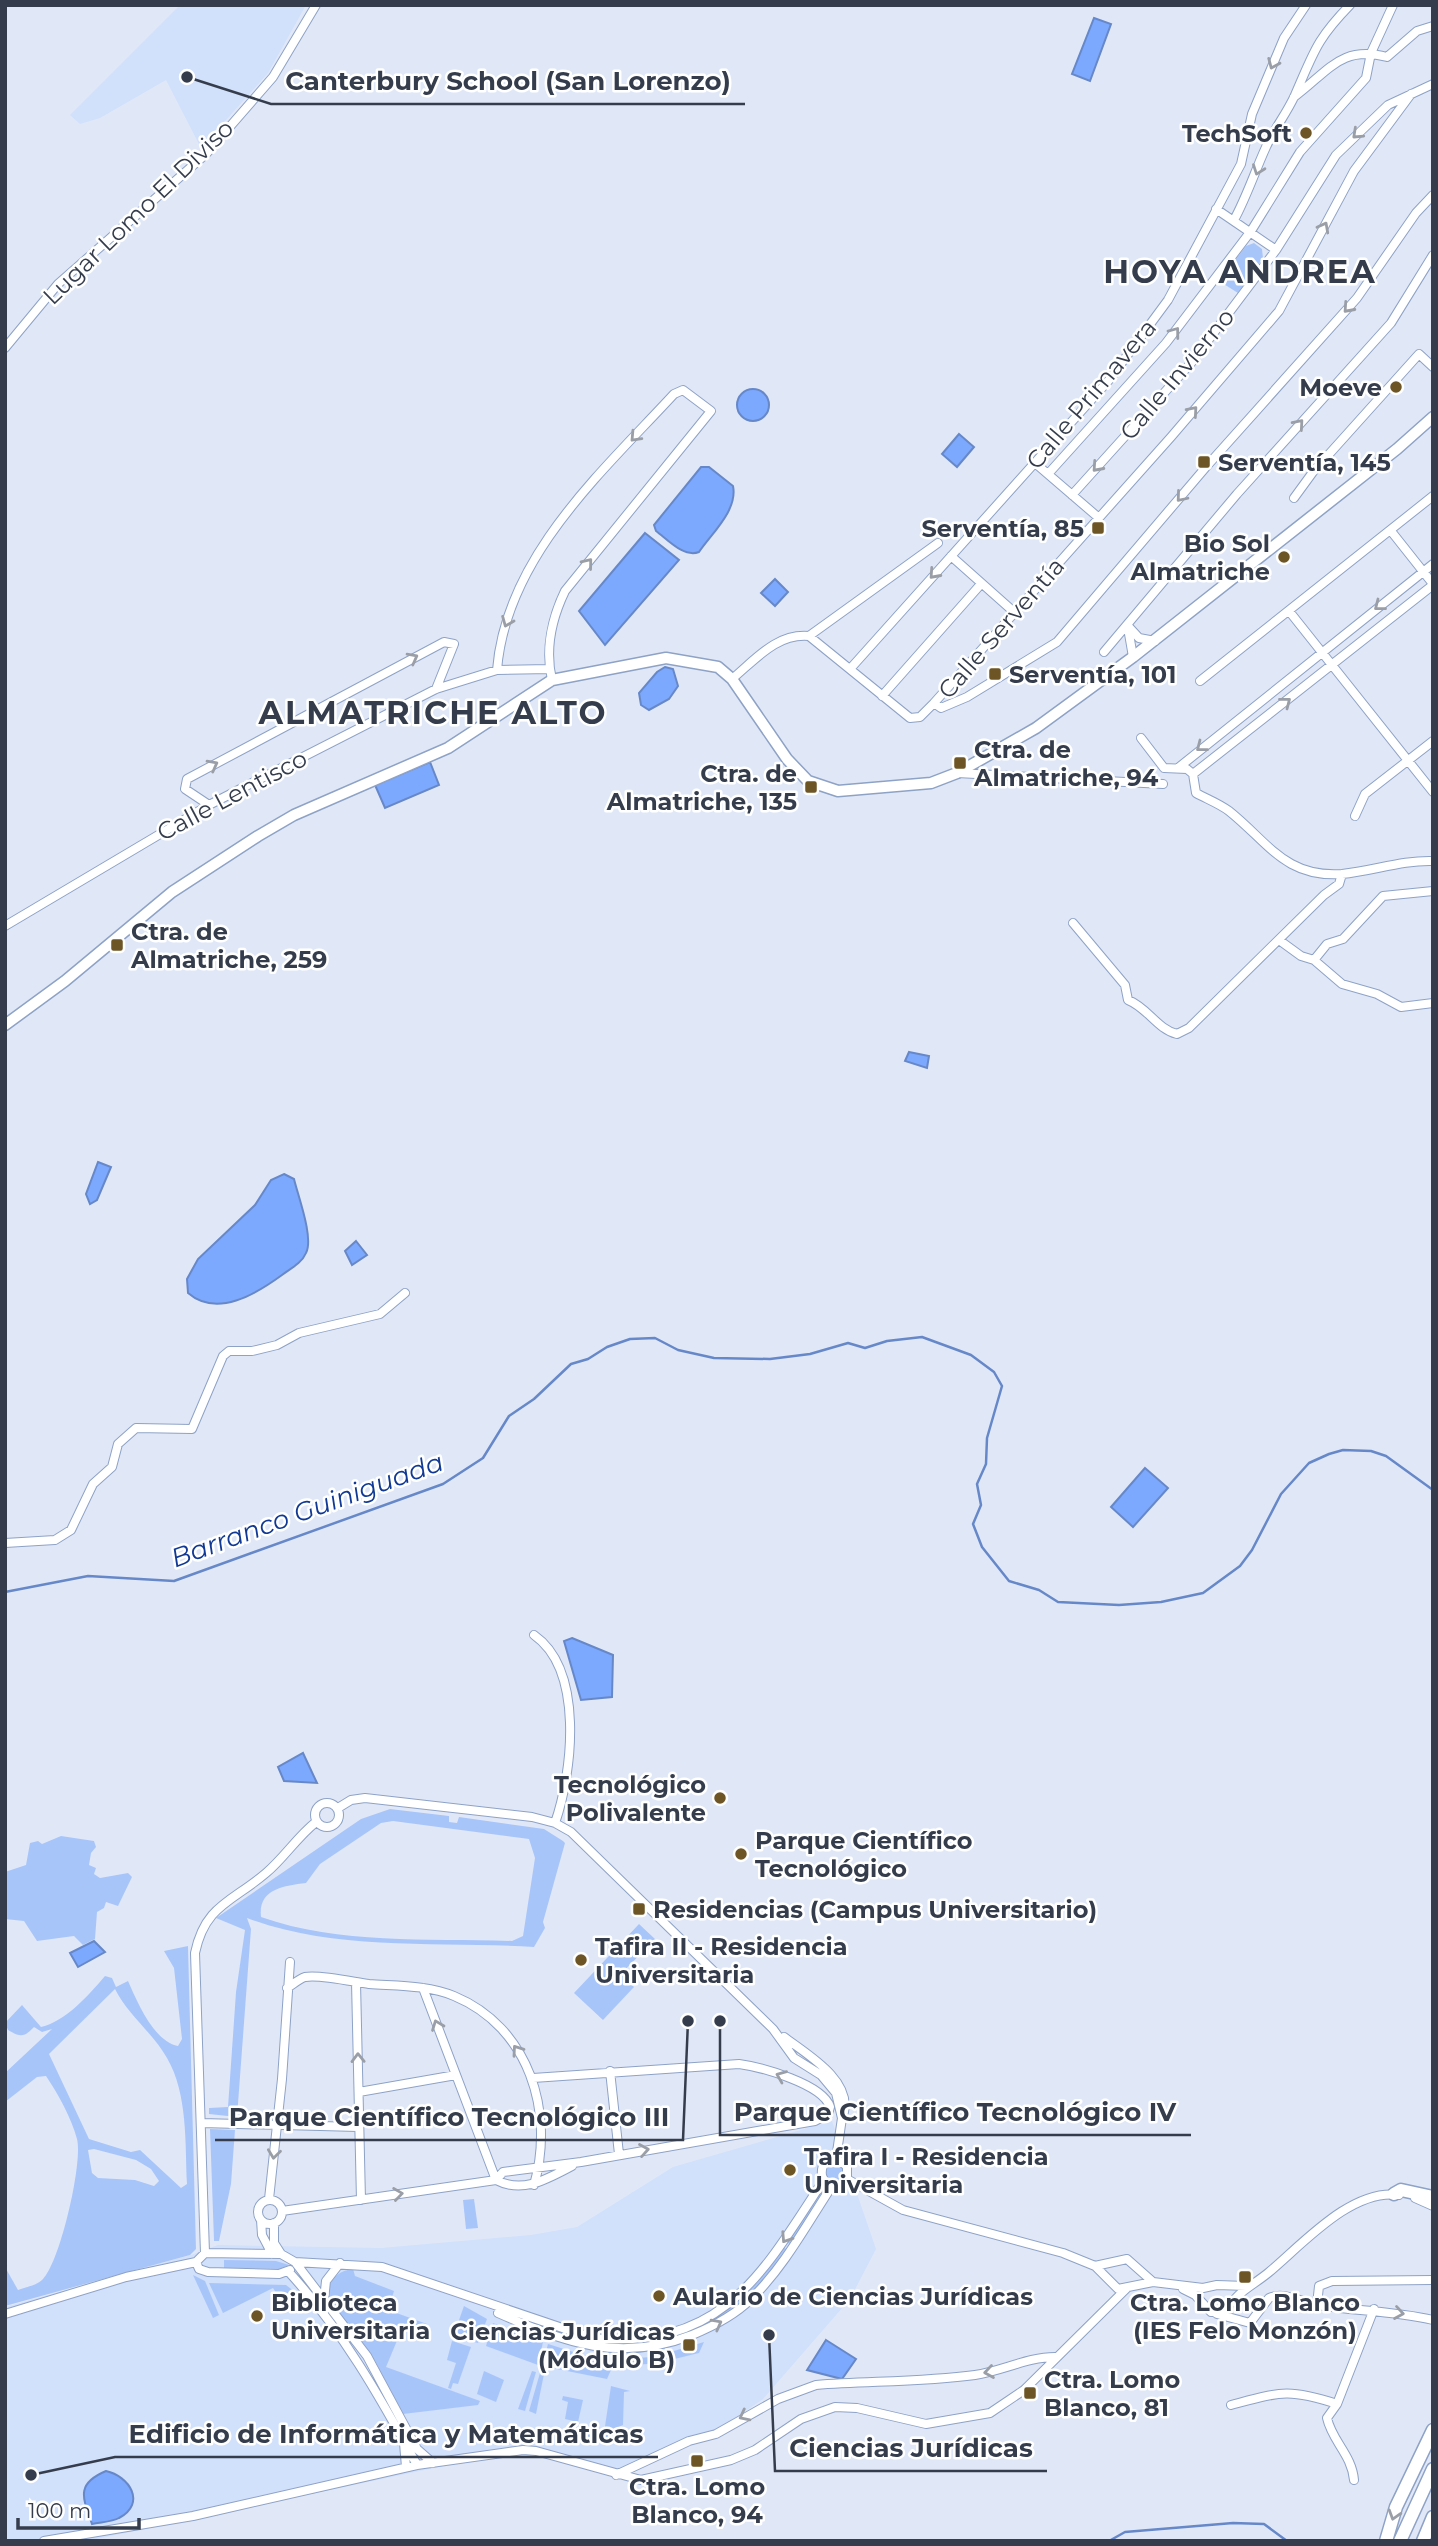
<svg xmlns="http://www.w3.org/2000/svg" width="1438" height="2546" viewBox="0 0 1438 2546" font-family="Montserrat,sans-serif">
  <style>
    .built { fill: #d1e0fb }
    .green { fill: #a8c5fa; fill-rule: evenodd }
    .water { fill: #7ca8fd; stroke: #6788c8; stroke-width: 2 }
    .lines { fill: none; stroke-linecap: round; stroke-linejoin: round }
    .stream { stroke: #6788c8; stroke-width: 2.5 }
    .minor-casing { stroke: #8ea2c6; stroke-width: 10 }
    .major-casing { stroke: #8ea2c6; stroke-width: 13 }
    .highway-casing { stroke: #8ea2c6; stroke-width: 15 }
    .minor { stroke: #fff; stroke-width: 8 }
    .major { stroke: #fff; stroke-width: 10 }
    .highway { stroke: #fff; stroke-width: 12 }
    .oneway { stroke: #9a9ea6 }
    .poi-dot { fill: #6d5526; stroke: #fff; stroke-width: 2.5 }
    .labels { text-anchor: middle; dominant-baseline: central; stroke-width: 5; stroke-linejoin: round; paint-order: stroke }
    .poi-label { font-size: 24px; font-weight: bold; fill: #353d4c; stroke: #fff; text-anchor: start }
    .street-label { font-size: 24px; fill: #353d4c; stroke: #fff }
    .water-label { font-size: 26px; font-style: italic; fill: #0f3994; stroke: #fff }
    .district-label { font-size: 32px; font-weight: bold; letter-spacing: 2px; fill: #353d4c; stroke: #fff }
    .leader { fill: none; stroke: #353d4c; stroke-width: 2.5 }
    .callout-dot { fill: #353d4c; stroke: #fff; stroke-width: 2.5 }
    .callout-label { font-size: 26px; text-anchor: middle; font-weight: bold; fill: #353d4c; stroke: #fff; stroke-width: 5; stroke-linejoin: round; paint-order: stroke }
  </style>
  <rect width="100%" height="100%" fill="#e0e8f8"/>
  <!-- built -->
  <path class="built" d="M180 5H306L268 73 201 148 166 80 100 118 80 124 70 115Z
    M832 2121 876 2249 850 2299 763 2399 715 2432 626 2473 534 2447 87 2541H5V2307L191 2255 218 2245 381 2248 531 2235 577 2227 673 2167Z"/>
  <!-- green -->
  <path class="green" d="M1254 243 1262 249 1263 258 1238 293 1219 281 1246 246Z
    M390 1809 449 1816V1822L457 1823 459 1817 544 1829 563 1841 565 1843 543 1922 545 1928 534 1947C439 1941 337 1952 247 1918L251 1929 237 2117 209 2114V2108L228 2107 236 1992 245 1930 216 1918 361 1819ZM393 1821 529 1839 535 1858 523 1936 512 1941C428 1938 341 1945 261 1917 258 1889 283 1886 306 1883L320 1864 381 1823Z
    M61 1836 94 1841 96 1847 91 1853 89 1865 96 1868 94 1874 100 1878 128 1873 132 1877 118 1906 106 1902 104 1908 97 1912 95 1939 83 1945 74 1936 37 1941 24 1921 5 1919V1872L26 1865 30 1843 38 1841 42 1844Z
    M639 1924 655 1939 621 1974 634 1987 603 2020 574 1993Z
    M188 1946 196 2249 190 2255 5 2306V2267L18 2290C26 2287 38 2285 43 2279 60 2262 83 2163 77 2139 71 2117 58 2094 46 2076L37 2077 5 2102V2073L52 2029 42 2032 34 2027C24 2038 20 2037 8 2030L5 2023 22 2005 41 2027C66 2021 88 1996 105 1976L112 1978 116 1987 128 1981C137 2001 153 2041 178 2046L182 2039 174 1968 164 1951ZM115 1989C128 2015 153 2033 167 2058 188 2094 185 2144 187 2184L181 2188 140 2150 131 2152 89 2139 49 2054ZM94 2149 136 2160 151 2169 159 2181 154 2186 135 2180 98 2178 92 2173 88 2150Z
    M210 2129 235 2130 231 2184 219 2241H214Z
    M826 2173a9 9 0 1 1 18 0a9 9 0 1 1-18 0Z
    M825 2188 790 2244 786 2242 822 2189Z
    M474 2199 478 2228 466 2229 463 2200Z
    M783 2247 786 2249 753 2293 709 2325 707 2321C739 2300 761 2278 783 2247Z
    M224 2260 276 2261 289 2265 280 2269 224 2268Z
    M353 2269 355 2276 394 2291 388 2310 427 2324 425 2331 404 2324 386 2367 480 2401 478 2405 403 2414 375 2361 328 2297C328 2280 337 2271 353 2269Z
    M193 2275 205 2281 219 2315 213 2318Z
    M209 2283 286 2285 304 2299 297 2304 291 2294 280 2299 273 2288 223 2313Z
    M464 2306 487 2319 478 2343 453 2337Z
    M493 2323 543 2342 538 2365 486 2346Z
    M452 2341 471 2347 458 2384 453 2383 451 2389 448 2388 456 2363 447 2360Z
    M704 2342 699 2353 662 2362 657 2356Z
    M548 2344 583 2355 609 2358 608 2370H611L607 2379 542 2366Z
    M652 2357 658 2363 625 2366 621 2359Z
    M484 2371 504 2380 496 2402 477 2394Z
    M532 2371 536 2372 525 2411 518 2409Z
    M540 2373 544 2374 536 2414 529 2411Z
    M611 2386 630 2391 624 2392 623 2425 610 2431 605 2443 558 2432 559 2429 575 2432 577 2428 604 2433Z
    M563 2396 583 2400 578 2422 565 2419 568 2402 562 2400Z"/>
  <!-- water -->
  <path class="water" d="M1094 18 1111 24 1090 81 1072 74Z
    M737 405a16 16 0 1 1 32 0a16 16 0 1 1-32 0Z
    M959 434 974 447 957 467 942 454Z
    M701 467H709L733 486C738 510 712 533 699 552 684 558 668 540 656 531L654 525Z
    M645 533 679 560 605 645 579 611Z
    M775 579 788 592 775 606 761 593Z
    M665 667 673 669 678 686 669 699 649 710 641 705 639 693 657 672Z
    M430 762 439 785 385 808 375 785Z
    M909 1052 929 1056 927 1068 905 1061Z
    M98 1162 111 1167 97 1200 90 1204 86 1194Z
    M284 1174 294 1179C298 1196 314 1238 306 1253 302 1263 290 1269 282 1275 256 1294 217 1318 188 1293L187 1279 198 1259 255 1205 271 1180Z
    M356 1241 367 1255 352 1265 345 1251Z
    M1145 1468 1168 1488 1133 1527 1111 1507Z
    M572 1638 613 1655 612 1697 581 1700 564 1641Z
    M303 1753 317 1783 284 1781 278 1767Z
    M94 1941 105 1952 78 1967 70 1953Z
    M826 2340 856 2359 842 2379 807 2370Z
    M106 2471C129 2476 147 2503 119 2518 112 2522 101 2522 92 2524 83 2498 75 2484 106 2471Z"/>
  <g class="lines">
    <!-- stream -->
    <path class="stream" d="M5 1592 88 1576 174 1581 443 1484 483 1458 509 1416 534 1399 571 1364 588 1359 607 1347 630 1339 655 1338 678 1350 714 1358 770 1359 810 1354 848 1343 865 1348 887 1341 922 1337 971 1355 994 1372 1002 1386 987 1438 986 1464 977 1484 981 1505 973 1524 982 1547 1009 1581 1039 1590 1058 1602 1119 1605 1161 1602 1203 1593 1240 1566 1252 1550 1281 1494 1309 1463 1329 1454 1343 1450 1371 1451 1386 1456 1433 1490
      M1109 2541 1125 2532 1233 2523 1264 2524 1287 2541"/>
    <defs>
      <path id="minor" d="M1411 94 1354 171 1279 311 1171 437 934 703 941 708 967 697 1057 642 1206 467 1357 298 1416 213 1433 195
        M1294 97C1329 71 1341 45 1387 57L1417 31 1433 26
        M1216 209 1276 250
        M1234 220C1247 196 1255 171 1266 147 1274 129 1287 113 1295 95 1314 52 1316 40 1350 5
        M5 348 58 284 206 154 273 77 316 5
        M1035 463 1099 518
        M1048 474 1166 343 1251 231 1300 152 1366 78 1371 53 1393 5
        M1072 495 1191 363 1276 250 1336 155 1388 105 1433 84
        M1294 498 1313 472 1419 354 1433 367
        M1391 531 1433 584
        M951 556 1014 612
        M1289 611 1433 792
        M1127 625 1139 638 1155 641
        M1128 628 1133 657
        M809 636 938 543
        M1104 652 1237 494 1391 323 1433 255
        M850 669 1109 380 1168 300 1241 164 1252 114 1284 38 1306 5
        M497 670C506 557 602 472 674 394L683 390 711 411 565 591C552 618 545 650 552 680
        M732 679C756 659 777 633 809 636L910 718 920 717 934 703
        M1200 681 1433 496
        M882 696 981 584
        M1141 738 1164 768 1187 769 1193 774 1196 793C1207 799 1220 804 1229 811 1268 842 1285 878 1342 874 1373 871 1402 860 1433 861
        M1178 768 1433 564
        M957 773 1163 784
        M1193 774 1433 585
        M209 805 185 789 187 779 444 642 454 644 436 689
        M1355 816 1365 794 1433 741
        M1073 923 1125 985 1128 1000C1148 1008 1157 1029 1177 1034L1189 1028 1324 895 1339 884 1342 874
        M5 926 209 805 436 689 497 670 550 669
        M1279 940 1301 956 1314 960 1342 984 1377 994 1401 1007 1433 1003
        M1314 960 1327 944 1343 939 1383 896 1433 891
        M5 1543 55 1540 71 1530 93 1484 112 1467 118 1444 136 1428 192 1429 223 1356 229 1351H252L277 1345 299 1333 380 1314 405 1293
        M534 1635C584 1670 573 1771 555 1823
        M315 1815a12 12 0 1 1 24 0a12 12 0 1 1-24 0Z
        M338 1808 351 1800 365 1798 532 1817 555 1823 571 1832 773 2029 794 2058 821 2075 836 2093 842 2118 836 2159
        M356 1982 361 2200
        M287 1988C292 1985 299 1979 305 1977 319 1974 354 1982 369 1984 397 1986 428 1985 454 1996 529 2027 555 2112 534 2185
        M423 1988 496 2180C523 2194 547 2179 572 2166
        M784 2037C806 2054 851 2079 844 2112
        M610 2071 619 2154
        M359 2092 456 2075
        M202 2123 358 2127
        M847 2179 903 2210 1063 2253 1095 2266 1118 2289 1153 2282 1203 2288 1217 2285 1246 2286
        M1415 2198 1433 2206
        M269 2199 282 2079 290 1962
        M258 2212a12 12 0 1 1 24 0a12 12 0 1 1-24 0Z
        M282 2211 496 2180 503 2172 581 2162 815 2121 828 2114 830 2107C823 2084 761 2067 739 2064L533 2078
        M261 2220 262 2235 272 2254
        M274 2223V2243L281 2254
        M205 2253 195 1953C205 1905 232 1902 266 1873 284 1858 297 1837 316 1822
        M196 2262 199 2269 208 2272 279 2274 290 2270
        M295 2262 367 2356 417 2449 433 2463
        M1095 2266 1127 2259 1153 2282
        M288 2271C342 2330 379 2395 417 2465
        M1183 2289 1195 2295 1211 2312 1225 2311C1237 2292 1252 2286 1268 2273 1302 2245 1351 2188 1399 2195
        M324 2300 326 2281 340 2263
        M1317 2305 1319 2286 1332 2281 1433 2280
        M498 2313C566 2343 620 2363 692 2335 714 2326 735 2315 751 2299 784 2267 807 2224 832 2186L841 2185 847 2179V2166L836 2159 823 2165C820 2176 822 2180 832 2186
        M5 2314 126 2277 196 2262 205 2253 281 2254 295 2262 382 2267 592 2338C722 2350 761 2276 823 2181
        M1217 2314 1250 2323 1269 2298C1284 2291 1301 2302 1317 2305 1356 2311 1394 2311 1433 2320
        M1231 2405C1280 2392 1288 2388 1337 2404
        M404 2443 406 2467
        M616 2475 689 2441 716 2434 778 2399 816 2385C869 2381 923 2382 975 2375 1002 2371 1028 2357 1055 2357
        M1354 2480C1352 2455 1332 2441 1327 2418L1337 2404 1374 2309
        M44 2541 193 2516 417 2465 523 2450 536 2451 641 2480 731 2460 755 2450 801 2419 835 2407 857 2408 926 2424 990 2413 1024 2390 1126 2289"/>
      <path id="major" d="M5 1025 65 981 172 892 258 836 294 815 448 748 552 680 666 658 718 667 732 679 787 759 808 781 838 791 931 783 957 773 1036 728 1133 657 1397 449 1433 417"/>
      <path id="highway" d="M1394 2194 1401 2190 1433 2197
        M1386 2541 1396 2507 1433 2430
        M1400 2541 1433 2469
        M1423 2541 1433 2517"/>
    </defs>
    <!-- minor casing -->
    <use href="#minor" class="minor-casing"/>
    <!-- major casing -->
    <use href="#major" class="major-casing"/>
    <!-- highway casing -->
    <use href="#highway" class="highway-casing"/>
    <!-- minor -->
    <use href="#minor" class="minor"/>
    <!-- major -->
    <use href="#major" class="major"/>
    <!-- highway -->
    <use href="#highway" class="highway"/>
  </g>
  <!-- one-way arrows -->
  <defs><path id="oneway-chevron" d="M-2-3.5L2.5 0L-2 3.5" fill="none" stroke-width="1.6" stroke-linecap="round" stroke-linejoin="round" transform="scale(1.75)"/></defs>
  <g class="oneway">
    <use href="#oneway-chevron" transform="translate(1273 64) rotate(113)"/>
    <use href="#oneway-chevron" transform="translate(1357 134) rotate(137)"/>
    <use href="#oneway-chevron" transform="translate(1258 170) rotate(110)"/>
    <use href="#oneway-chevron" transform="translate(1324 227) rotate(-62)"/>
    <use href="#oneway-chevron" transform="translate(1348 308) rotate(132)"/>
    <use href="#oneway-chevron" transform="translate(1175 332) rotate(-53)"/>
    <use href="#oneway-chevron" transform="translate(1193 411) rotate(-49)"/>
    <use href="#oneway-chevron" transform="translate(1299 424) rotate(-49)"/>
    <use href="#oneway-chevron" transform="translate(635 437) rotate(133)"/>
    <use href="#oneway-chevron" transform="translate(1097 467) rotate(132)"/>
    <use href="#oneway-chevron" transform="translate(1181 497) rotate(130)"/>
    <use href="#oneway-chevron" transform="translate(588 563) rotate(-51)"/>
    <use href="#oneway-chevron" transform="translate(934 574) rotate(132)"/>
    <use href="#oneway-chevron" transform="translate(1379 606) rotate(142)"/>
    <use href="#oneway-chevron" transform="translate(507 622) rotate(112)"/>
    <use href="#oneway-chevron" transform="translate(413 658) rotate(-28)"/>
    <use href="#oneway-chevron" transform="translate(1286 702) rotate(-38)"/>
    <use href="#oneway-chevron" transform="translate(1201 747) rotate(142)"/>
    <use href="#oneway-chevron" transform="translate(213 765) rotate(-28)"/>
    <use href="#oneway-chevron" transform="translate(437 2025) rotate(-111)"/>
    <use href="#oneway-chevron" transform="translate(517 2050) rotate(-125)"/>
    <use href="#oneway-chevron" transform="translate(358 2058) rotate(-91)"/>
    <use href="#oneway-chevron" transform="translate(781 2076) rotate(-158)"/>
    <use href="#oneway-chevron" transform="translate(644 2150) rotate(-10)"/>
    <use href="#oneway-chevron" transform="translate(274 2154) rotate(97)"/>
    <use href="#oneway-chevron" transform="translate(398 2194) rotate(-8)"/>
    <use href="#oneway-chevron" transform="translate(786 2238) rotate(123)"/>
    <use href="#oneway-chevron" transform="translate(1399 2313) rotate(9)"/>
    <use href="#oneway-chevron" transform="translate(717 2324) rotate(-28)"/>
    <use href="#oneway-chevron" transform="translate(989 2372) rotate(171)"/>
    <use href="#oneway-chevron" transform="translate(744 2416) rotate(153)"/>
    <use href="#oneway-chevron" transform="translate(1394 2515) rotate(107)"/>
  </g>
  <!-- markers -->
  <g class="poi-dot">
    <circle cx="1306" cy="133" r="7"/>
    <circle cx="1396" cy="387" r="7"/>
    <rect x="1197" y="455" width="14" height="14" rx="3.5"/>
    <rect x="1091" y="521" width="14" height="14" rx="3.5"/>
    <circle cx="1284" cy="557" r="7"/>
    <rect x="988" y="667" width="14" height="14" rx="3.5"/>
    <rect x="953" y="756" width="14" height="14" rx="3.5"/>
    <rect x="804" y="780" width="14" height="14" rx="3.5"/>
    <rect x="110" y="938" width="14" height="14" rx="3.5"/>
    <circle cx="720" cy="1798" r="7"/>
    <circle cx="741" cy="1854" r="7"/>
    <rect x="632" y="1902" width="14" height="14" rx="3.5"/>
    <circle cx="581" cy="1960" r="7"/>
    <circle cx="790" cy="2170" r="7"/>
    <rect x="1238" y="2270" width="14" height="14" rx="3.5"/>
    <circle cx="659" cy="2296" r="7"/>
    <circle cx="257" cy="2316" r="7"/>
    <rect x="682" y="2338" width="14" height="14" rx="3.5"/>
    <rect x="1023" y="2386" width="14" height="14" rx="3.5"/>
    <rect x="690" y="2454" width="14" height="14" rx="3.5"/>
  </g>
  <g class="labels">
    <!-- poi labels -->
    <g class="poi-label">
      <text x="1292" y="133" text-anchor="end">TechSoft</text>
      <text x="1382" y="387" text-anchor="end">Moeve</text>
      <text x="1218" y="462">Serventía, 145</text>
      <text x="1084" y="528" text-anchor="end">Serventía, 85</text>
      <text x="1270" y="543" text-anchor="end">Bio Sol<tspan x="1270" dy="28">Almatriche</tspan></text>
      <text x="1009" y="674">Serventía, 101</text>
      <text x="974" y="749">Ctra. de<tspan x="974" dy="28">Almatriche, 94</tspan></text>
      <text x="797" y="773" text-anchor="end">Ctra. de<tspan x="797" dy="28">Almatriche, 135</tspan></text>
      <text x="131" y="931">Ctra. de<tspan x="131" dy="28">Almatriche, 259</tspan></text>
      <text x="706" y="1784" text-anchor="end">Tecnológico<tspan x="706" dy="28">Polivalente</tspan></text>
      <text x="755" y="1840">Parque Científico<tspan x="755" dy="28">Tecnológico</tspan></text>
      <text x="653" y="1909">Residencias (Campus Universitario)</text>
      <text x="595" y="1946">Tafira II - Residencia<tspan x="595" dy="28">Universitaria</tspan></text>
      <text x="804" y="2156">Tafira I - Residencia<tspan x="804" dy="28">Universitaria</tspan></text>
      <text x="673" y="2296">Aulario de Ciencias Jurídicas</text>
      <text x="271" y="2302">Biblioteca<tspan x="271" dy="28">Universitaria</tspan></text>
      <text x="1245" y="2302" text-anchor="middle">Ctra. Lomo Blanco<tspan x="1245" dy="28">(IES Felo Monzón)</tspan></text>
      <text x="675" y="2331" text-anchor="end">Ciencias Jurídicas<tspan x="675" dy="28">(Módulo B)</tspan></text>
      <text x="1044" y="2379">Ctra. Lomo<tspan x="1044" dy="28">Blanco, 81</tspan></text>
      <text x="697" y="2486" text-anchor="middle">Ctra. Lomo<tspan x="697" dy="28">Blanco, 94</tspan></text>
    </g>
    <!-- street labels -->
    <g class="street-label">
      <text transform="translate(138 212) rotate(-44)">Lugar Lomo El Diviso</text>
      <text transform="translate(1177 374) rotate(-50)">Calle Invierno</text>
      <text transform="translate(1091 394) rotate(-50)">Calle Primavera</text>
      <text transform="translate(1001 628) rotate(-49)">Calle Serventía</text>
      <text transform="translate(232 795) rotate(-28)">Calle Lentisco</text>
    </g>
    <!-- water labels -->
    <g class="water-label">
      <text transform="translate(307 1510) rotate(-20)">Barranco Guiniguada</text>
    </g>
    <!-- district labels -->
    <g class="district-label">
      <text x="1240" y="271">HOYA ANDREA</text>
      <text x="433" y="712">ALMATRICHE ALTO</text>
    </g>
  </g>
  <!-- callouts -->
  <path class="leader" d="M187 77L271 104H745M720 2021L720 2135H1191M688 2021L683 2140H215M31 2475L115 2457H658M769 2335L775 2471H1047"/>
  <g class="callout-dot">
    <circle cx="187" cy="77" r="7"/>
    <circle cx="720" cy="2021" r="7"/>
    <circle cx="688" cy="2021" r="7"/>
    <circle cx="31" cy="2475" r="7"/>
    <circle cx="769" cy="2335" r="7"/>
  </g>
  <g class="callout-label">
    <text x="508" y="90">Canterbury School (San Lorenzo)</text>
    <text x="955" y="2121">Parque Científico Tecnológico IV</text>
    <text x="449" y="2126">Parque Científico Tecnológico III</text>
    <text x="386" y="2443">Edificio de Informática y Matemáticas</text>
    <text x="911" y="2457">Ciencias Jurídicas</text>
  </g>
  <!-- border -->
  <rect width="1438" height="2546" fill="none" stroke="#353d4c" stroke-width="14"/>
  <!-- scale -->
  <path d="M18 2518v10h121v-10" fill="none" stroke="#353d4c" stroke-width="3.5"/>
  <text x="28" y="2518" font-size="21" fill="#353d4c" stroke="#ffffff" stroke-width="5" paint-order="stroke">100 m</text>
</svg>
